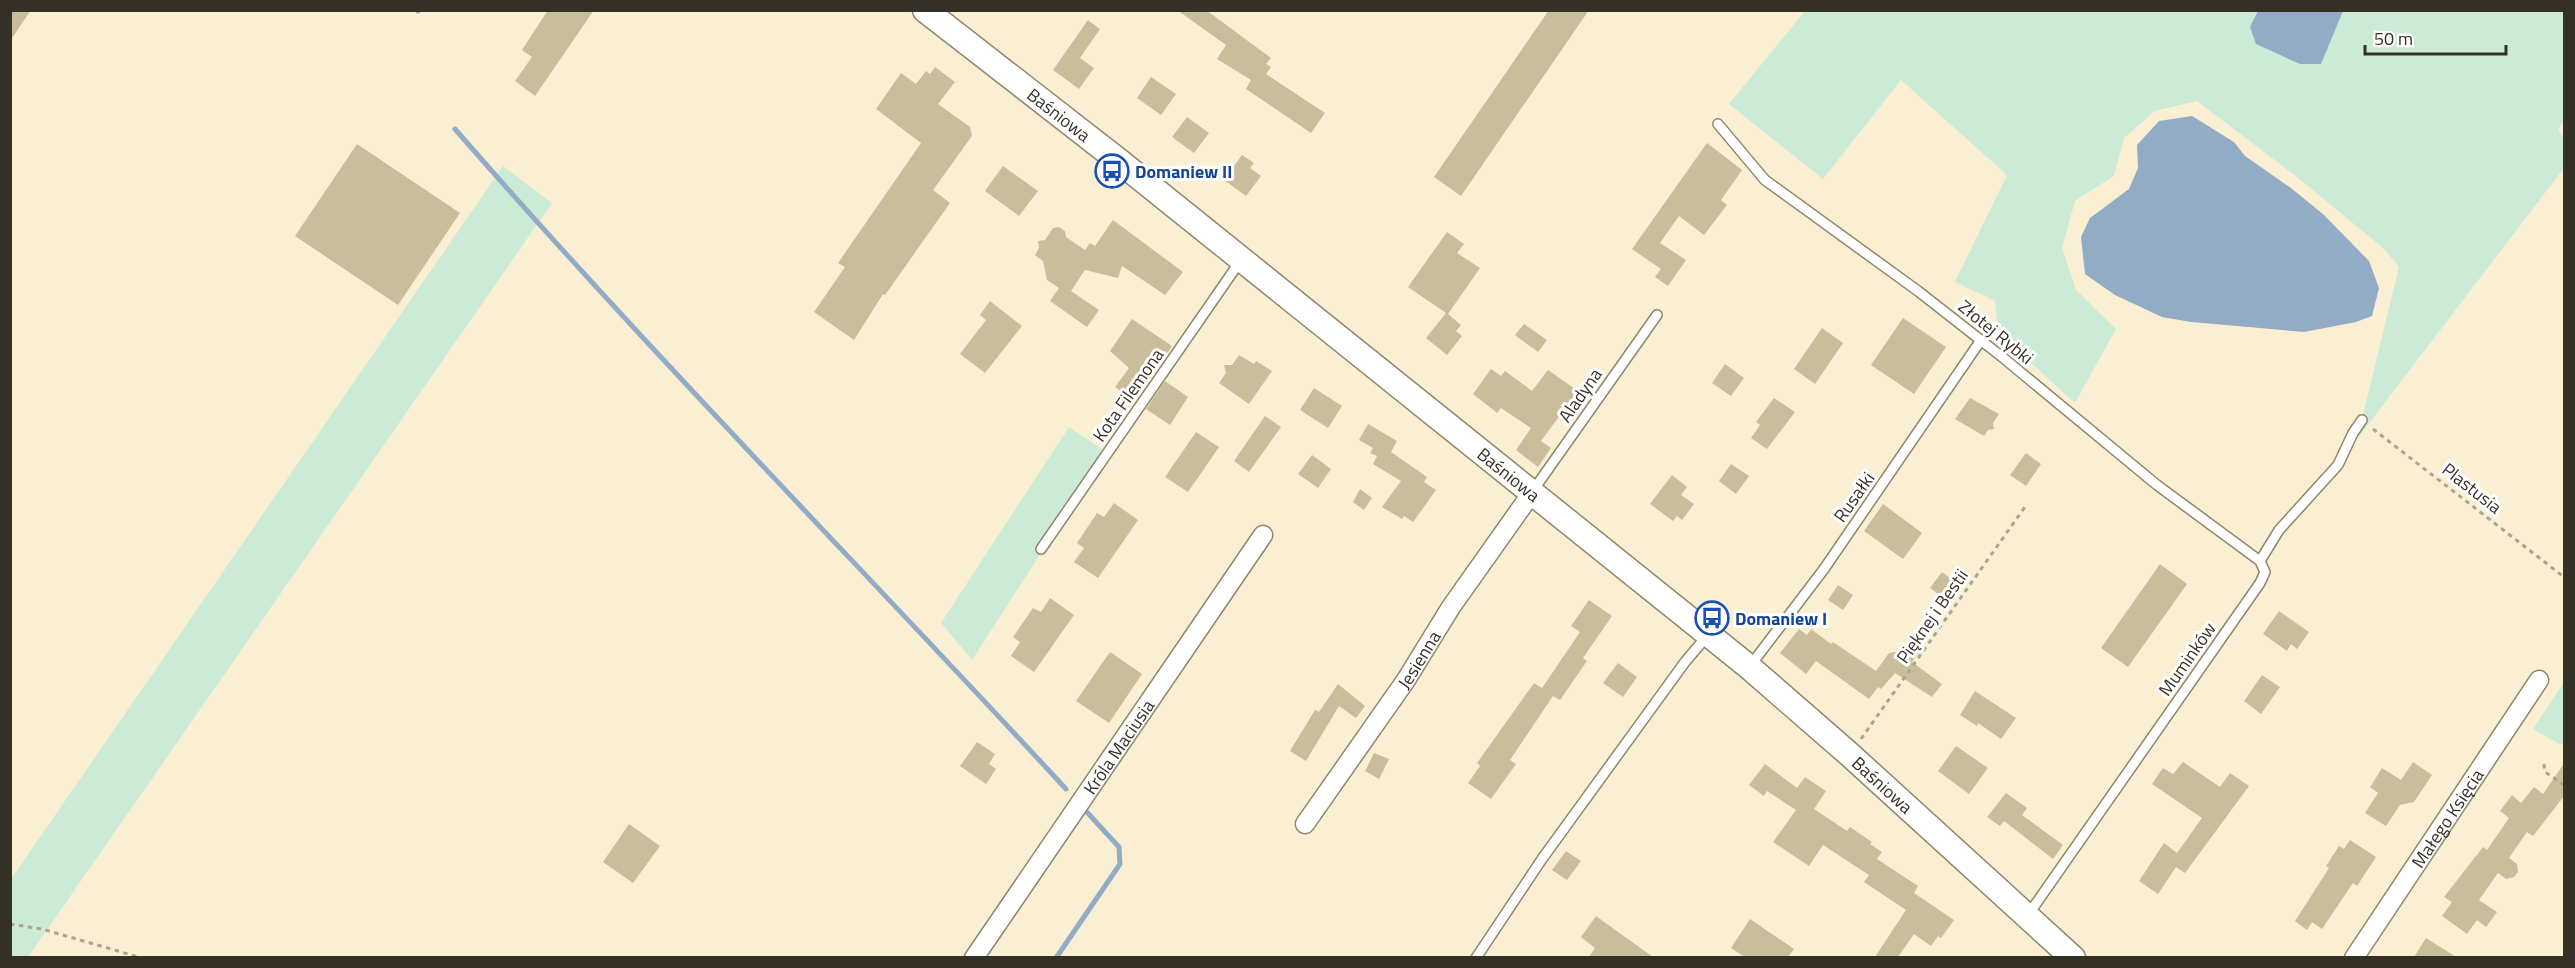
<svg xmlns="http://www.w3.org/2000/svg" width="2575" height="968" viewBox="0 0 2575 968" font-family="'Titillium Web',sans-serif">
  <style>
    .green { fill: #ccebd7 }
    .water { fill: #93acc6 }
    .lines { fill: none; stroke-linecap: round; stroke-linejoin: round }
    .stream { stroke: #93acc6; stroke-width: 5 }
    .building { fill: #cabd9c }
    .service-casing { stroke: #90866c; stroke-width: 12 }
    .minor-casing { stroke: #90866c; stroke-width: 21 }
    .secondary-casing { stroke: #90866c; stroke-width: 27 }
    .path { stroke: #ada48f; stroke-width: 3; stroke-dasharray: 4.5 4.5; stroke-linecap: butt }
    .service { stroke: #fff; stroke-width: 9 }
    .minor { stroke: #fff; stroke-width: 18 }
    .secondary { stroke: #fff; stroke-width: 24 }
    .labels { text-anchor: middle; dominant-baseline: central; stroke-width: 6; stroke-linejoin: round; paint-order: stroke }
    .street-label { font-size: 18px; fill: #353026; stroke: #fff }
    .transit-label { font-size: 18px; font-weight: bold; fill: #164399; stroke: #fff; text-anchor: start }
  </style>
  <rect width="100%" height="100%" fill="#faefd3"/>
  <!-- green -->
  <path class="green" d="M1805 11H2564V120L2558 129 2564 139V168L2357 439 2399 267 2383 248 2297 177 2197 101 2155 111 2124 138 2114 176 2075 201 2062 248 2076 290 2116 329 2075 403 1998 333 1995 301 1955 282 2007 175 1901 80 1823 179 1729 104Z
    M503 166 552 203 28 957H11V879Z
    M1069 427 1106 452 972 660 941 623Z
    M2564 682V743L2559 744 2533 729Z"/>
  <!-- water -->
  <path class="water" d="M2258 11V10L2343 11 2321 64H2300L2256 44 2250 27Z
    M2192 116 2234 142 2245 156 2291 188 2324 215 2369 261 2379 288 2372 316 2356 322 2304 332 2191 322 2162 317 2115 295 2085 274 2081 237 2090 218 2129 189 2138 168 2137 145 2159 121Z"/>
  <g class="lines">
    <!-- stream -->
    <path class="stream" d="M418 11V10
      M455 129C652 355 863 569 1066 789
      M1056 958 1120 864 1119 847 1085 810"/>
  </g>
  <!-- building -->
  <path class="building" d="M10 10H31L10 41Z
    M548 10H594L535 96 515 81 532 57 522 50Z
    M1177 10H1206L1271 58 1266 64 1271 67 1266 74 1325 113 1311 133 1246 89 1251 80 1217 59 1226 45Z
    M1549 10H1589L1461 196 1434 177Z
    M1088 20 1100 29 1080 58 1094 68 1079 89 1053 70Z
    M935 67 955 82 938 104 970 127 972 136 933 190 950 203 885 295 883 294 854 340 814 312 845 267 838 263 921 143 876 109 901 73 916 84 926 71 930 74Z
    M1151 77 1176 94 1161 115 1137 98Z
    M1187 117 1209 133 1194 153 1172 137Z
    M1707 143 1742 170 1721 200 1727 205 1704 235 1679 216 1660 243 1686 260 1668 286 1655 277 1661 269 1632 249Z
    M357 144 460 213 398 305 295 236Z
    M1242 155 1254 163 1250 168 1261 176 1246 196 1224 180Z
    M1003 166 1038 191 1019 216 985 191Z
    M1113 220 1183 272 1165 295 1122 266 1118 278 1085 270 1071 291 1099 310 1087 327 1050 301 1059 288 1047 280 1043 261 1035 255 1039 248 1038 241 1045 240 1053 228 1059 227 1065 231 1066 237 1085 250 1090 243 1095 246Z
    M1447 232 1464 244 1457 253 1480 268 1448 314 1461 325 1456 331 1462 336 1447 355 1426 338 1446 313 1408 287Z
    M990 301 1022 326 985 373 960 354 986 320 980 315Z
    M1903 318 1946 347 1914 394 1871 365Z
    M1132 319 1172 346 1135 401 1115 387 1129 368 1110 351Z
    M1524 324 1547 340 1538 352 1515 335Z
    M1822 328 1843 343 1815 384 1794 369Z
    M1239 355 1254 364 1256 361 1272 371 1249 404 1219 383 1226 373 1224 365H1232Z
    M1725 364 1744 378 1731 396 1712 383Z
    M1491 369 1501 376 1505 371 1532 391 1548 370 1578 391 1541 441 1551 448 1538 467 1516 450 1531 428 1501 408 1497 413 1473 394Z
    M1165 381 1188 397 1170 425 1146 409Z
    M1314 388 1342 406 1328 428 1300 410Z
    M1774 398 1795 412 1767 449 1751 438 1760 425 1756 422Z
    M1970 398 1999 414 1993 423 1994 429 1988 430 1984 436 1955 419Z
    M1265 416 1281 427 1249 472 1234 461Z
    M1368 424 1397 441 1391 452 1427 477 1424 482 1436 490 1413 522 1404 516 1402 519 1382 507 1401 481 1373 464 1377 456 1370 453 1373 448 1359 440Z
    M1196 432 1219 447 1188 492 1165 477Z
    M2026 453 2041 464 2026 486 2010 475Z
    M1312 455 1331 469 1318 488 1298 474Z
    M1731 464 1749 476 1736 494 1719 481Z
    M1672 475 1687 487 1681 495 1694 504 1682 520 1677 516 1673 521 1650 504Z
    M1360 489 1372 498 1364 510 1353 502Z
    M1114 503 1138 520 1098 578 1074 562 1084 548 1077 543 1097 513 1104 517Z
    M1883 504 1922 533 1903 559 1864 531Z
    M2160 564 2187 584 2128 667 2101 648Z
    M1942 572 1961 587 1949 602 1930 588Z
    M1838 585 1853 595 1843 610 1828 600Z
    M1050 598 1074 615 1034 672 1011 656 1020 642 1013 637 1033 608 1041 612Z
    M1589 600 1612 616 1583 658 1587 661 1560 700 1553 696 1510 760 1516 764 1491 799 1468 783 1480 766 1477 763 1534 683 1548 692 1542 688 1580 632 1571 626Z
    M2279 611 2309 632 2297 649 2291 644 2287 651 2263 634Z
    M1799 629 1807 635 1811 629 1831 644 1833 642 1876 671 1889 653 1923 647 1912 662 1942 684 1932 697 1895 673 1881 689 1878 687 1869 699 1816 661 1806 674 1780 653Z
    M1110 652 1142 674 1109 723 1076 701Z
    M1618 663 1637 677 1623 697 1603 683Z
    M2262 675 2280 687 2261 714 2244 701Z
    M1338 684 1365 706 1356 718 1339 706 1306 761 1290 751 1315 710 1319 712Z
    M1975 691 2016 718 2001 739 1978 723 1977 726 1960 715Z
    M977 742 995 754 989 764 996 769 986 784 960 766Z
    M1956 746 1988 768 1969 794 1938 771Z
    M1374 753 1389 759 1379 779 1365 771Z
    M2183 762 2220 787 2230 773 2249 786 2185 873 2176 867 2158 894 2139 881 2164 843 2177 853 2202 818 2152 784 2163 768 2173 774Z
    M2413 762 2432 775 2414 802 2400 805 2386 826 2365 813 2378 793 2370 787 2382 768 2401 780Z
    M2565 762V795L2533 836 2527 832 2509 858 2517 864 2518 872 2514 877 2506 879 2498 873 2479 900 2497 912 2486 927 2477 920 2467 934 2442 916 2452 902 2444 897 2483 847 2487 850 2509 818 2500 811 2512 795 2521 803 2534 787 2543 794Z
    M1765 764 1797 788 1805 777 1826 791 1814 809 1847 831 1850 827 1872 842 1870 844 1882 852 1877 859 1918 886 1914 893 1954 920 1941 938 1938 936 1931 946 1914 934 1898 957H1875L1906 910 1864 882 1869 875 1823 845 1809 866 1773 842 1796 810 1767 791 1764 796 1749 785Z
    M2006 793 2027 808 2022 815 2063 845 2053 859 2004 821 2000 826 1987 817Z
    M629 824 660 846 633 883 603 862Z
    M2350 840 2376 857 2357 886 2353 883 2322 929 2312 922 2307 930 2295 921 2329 868 2326 866 2339 846 2344 849Z
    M1566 851 1581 861 1567 880 1552 870Z
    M1596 916 1607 924 1653 957H1589L1595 948 1581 937Z
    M1750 919 1794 949 1788 957H1745L1731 948Z
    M2426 938 2456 957H2414Z"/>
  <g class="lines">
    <defs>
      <path id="service" d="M1718 124 1765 180 1918 291 2001 356 2157 485 2260 561
        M1532 492 1657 315
        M1041 549 1241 260
        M1750 666 1824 569 1981 340
        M2028 915 2260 583 2265 572 2260 561 2279 530 2338 465 2353 433 2362 420
        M1476 958 1542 859 1685 662 1707 636"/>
      <g id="minor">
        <path id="s1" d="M1305 824 1406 680 1451 607 1531 494"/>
        <path id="s2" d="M974 958 1263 535"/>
        <path id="s3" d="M2354 958 2539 680"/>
      </g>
      <g id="secondary">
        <path id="s4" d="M925 10 1119 161 1749 667 1849 754 2073 958"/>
      </g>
    </defs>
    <!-- service casing -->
    <use href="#service" class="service-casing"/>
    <!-- minor casing -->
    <use href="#minor" class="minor-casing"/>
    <!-- secondary casing -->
    <use href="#secondary" class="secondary-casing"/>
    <!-- path -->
    <path class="path" d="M2373 429 2564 577
      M1861 739 2027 504
      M2544 764 2545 772 2564 785
      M10 924 42 929 142 958"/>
    <!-- service -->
    <use href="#service" class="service"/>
    <!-- minor -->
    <use href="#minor" class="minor"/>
    <!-- secondary -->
    <use href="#secondary" class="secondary"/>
  </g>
  <!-- icons -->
  <defs>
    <symbol id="bus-ring" viewBox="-11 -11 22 22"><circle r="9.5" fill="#fff" stroke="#1a4fb4" stroke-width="1.5"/><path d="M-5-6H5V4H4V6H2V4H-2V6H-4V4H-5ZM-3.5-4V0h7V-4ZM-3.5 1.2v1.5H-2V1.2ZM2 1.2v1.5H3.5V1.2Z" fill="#1a4fb4"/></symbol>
  </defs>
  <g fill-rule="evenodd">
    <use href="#bus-ring" x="1093" y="152" width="38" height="38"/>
    <use href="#bus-ring" x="1693" y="599" width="38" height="38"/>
  </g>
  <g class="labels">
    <!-- street labels -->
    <g class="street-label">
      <text stroke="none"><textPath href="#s4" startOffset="170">Baśniowa</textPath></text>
      <text transform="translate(1996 332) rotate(39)">Złotej Rybki</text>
      <text transform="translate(1128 395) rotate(-55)">Kota Filemona</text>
      <text transform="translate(1580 395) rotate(-55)">Aladyna</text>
      <text stroke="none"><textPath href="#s4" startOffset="746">Baśniowa</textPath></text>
      <text transform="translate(2472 488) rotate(38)">Plastusia</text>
      <text transform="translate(1854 497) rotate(-55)">Rusałki</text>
      <text transform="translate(1932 616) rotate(-55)">Pięknej i Bestii</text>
      <text stroke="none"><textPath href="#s1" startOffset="200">Jesienna</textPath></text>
      <text transform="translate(2187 659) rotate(-55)">Muminków</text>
      <text stroke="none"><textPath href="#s2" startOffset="256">Króla Maciusia</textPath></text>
      <text stroke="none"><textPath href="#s4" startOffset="1232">Baśniowa</textPath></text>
      <text stroke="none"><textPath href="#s3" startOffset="168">Małego Księcia</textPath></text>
    </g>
    <!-- transit labels -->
    <g class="transit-label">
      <text x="1135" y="171">Domaniew II</text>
      <text x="1735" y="618">Domaniew I</text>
    </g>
  </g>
  <!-- border -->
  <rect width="2575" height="968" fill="none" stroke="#353026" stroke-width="24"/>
  <!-- scale -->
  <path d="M2365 45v9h141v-9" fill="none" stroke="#353026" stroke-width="3"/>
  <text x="2374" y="45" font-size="18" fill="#353026" stroke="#ffffff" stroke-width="4.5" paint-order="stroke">50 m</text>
</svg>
